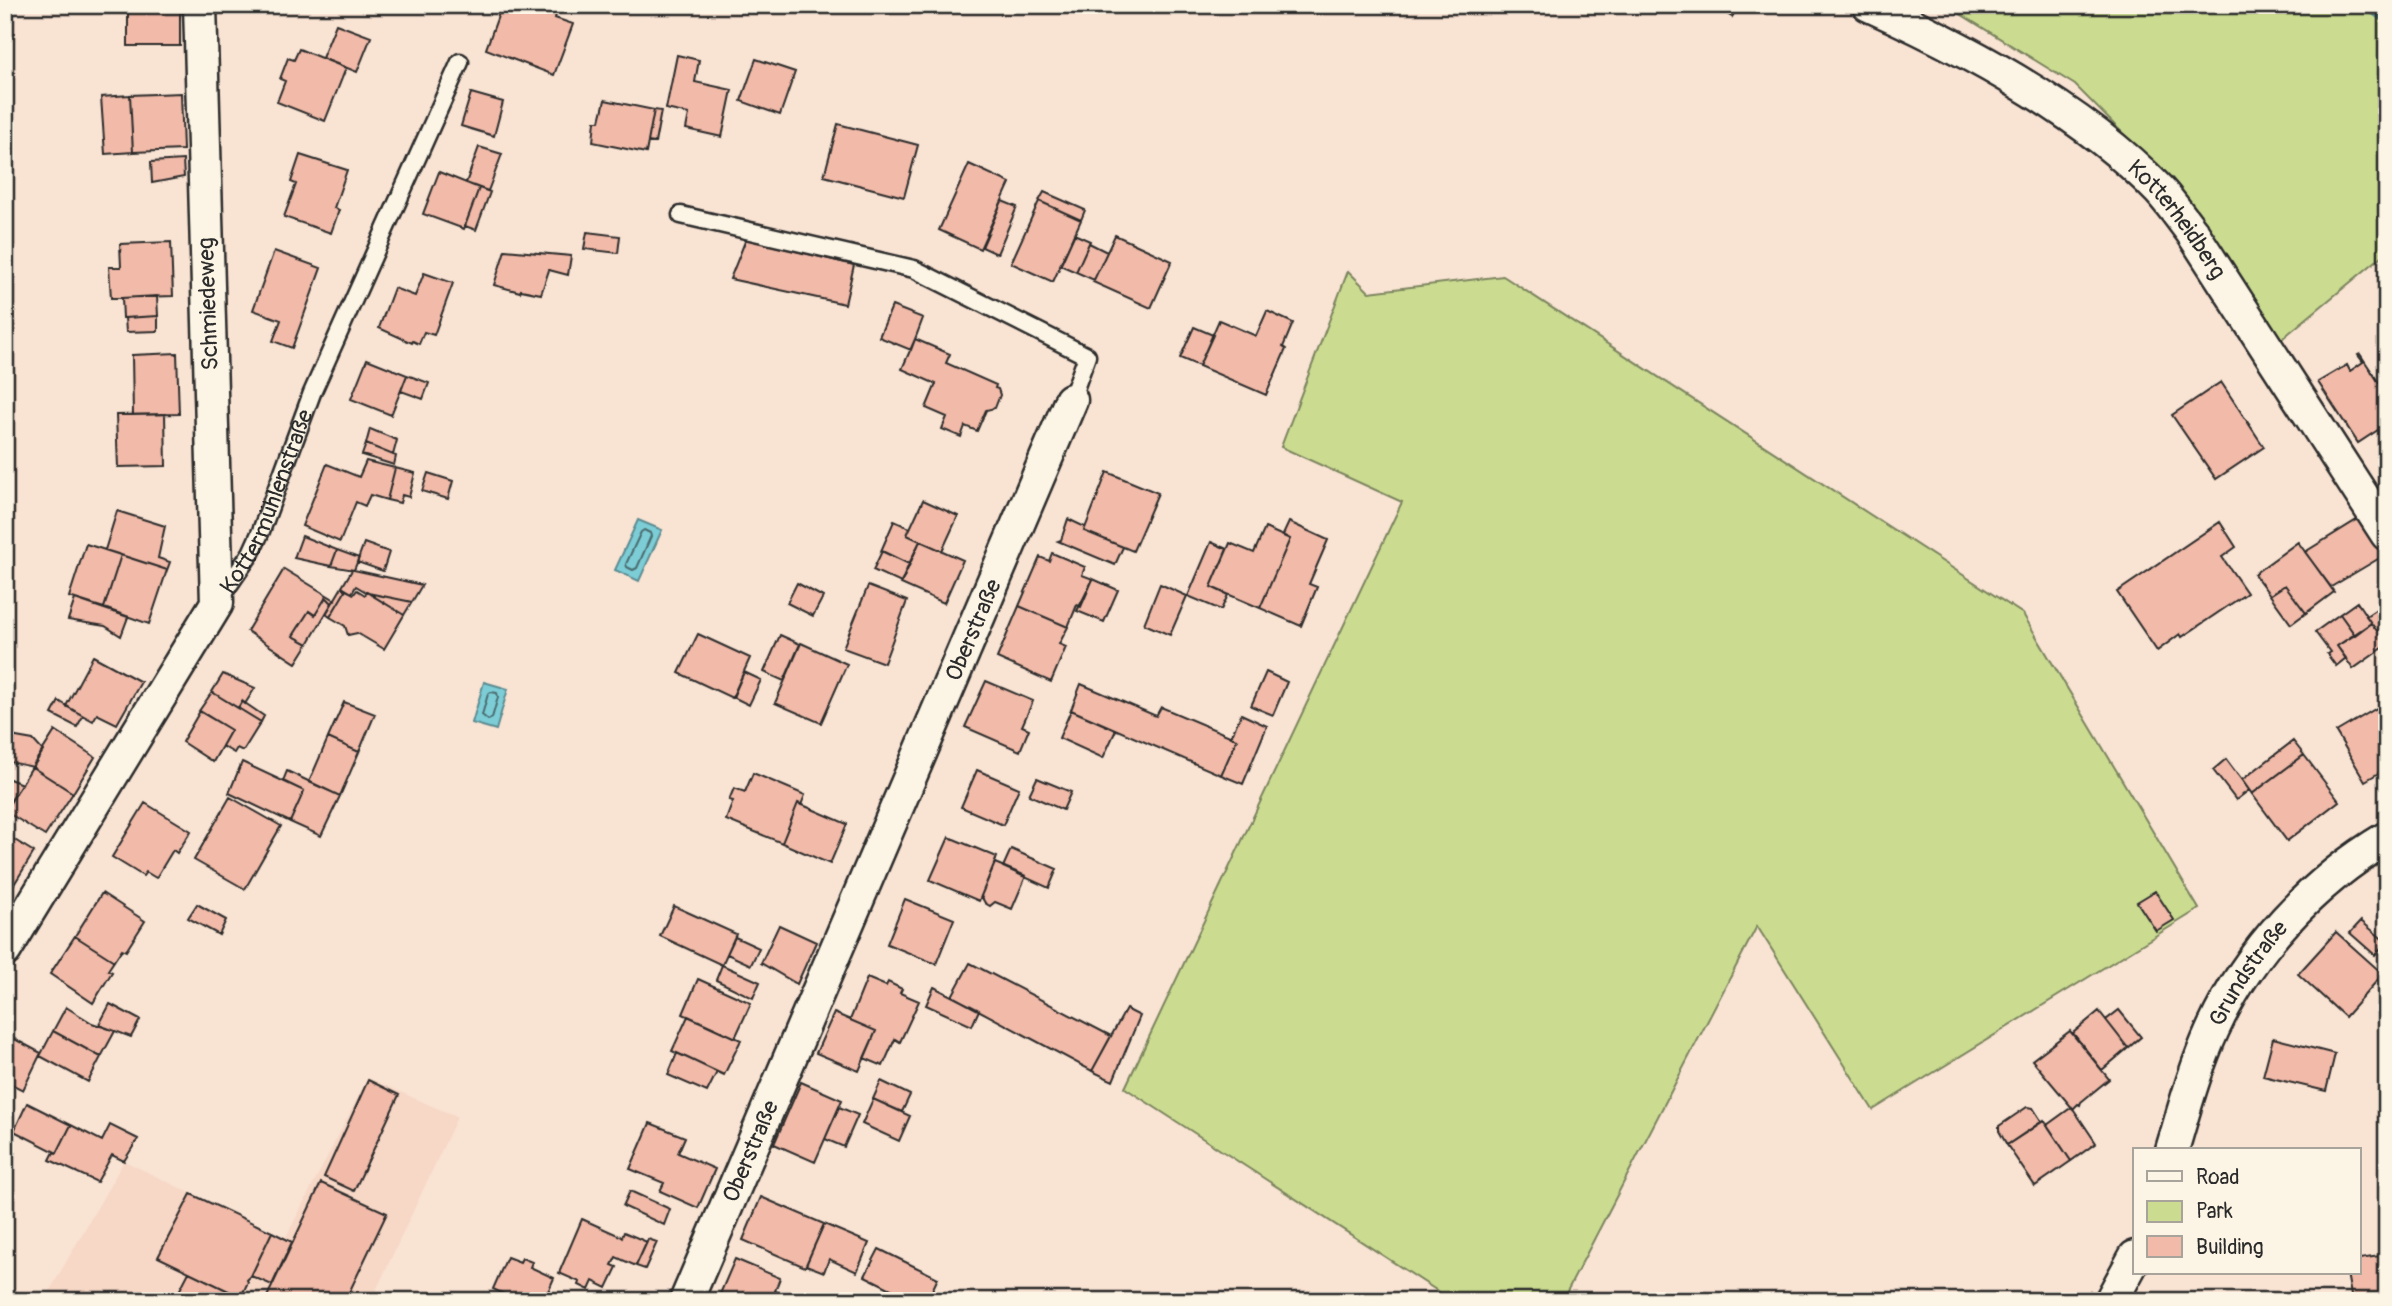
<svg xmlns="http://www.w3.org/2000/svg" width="2392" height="1306" viewBox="0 0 2392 1306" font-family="Pangolin,sans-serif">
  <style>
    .built { fill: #f7d7c6 }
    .green { fill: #cbdc91; stroke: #7b845e; stroke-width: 2 }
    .water { fill: #7ccdd6; stroke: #5c8c92; stroke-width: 2 }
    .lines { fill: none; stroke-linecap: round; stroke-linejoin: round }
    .shore { stroke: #4b6c6f; stroke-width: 2 }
    .stream { stroke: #5c8c92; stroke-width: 10 }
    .building { fill: #f2baa8; stroke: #2b2b2b; stroke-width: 2 }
    .lane-casing { stroke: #2b2b2b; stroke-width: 21 }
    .street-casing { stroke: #2b2b2b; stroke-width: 37 }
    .lane { stroke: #fcf5e5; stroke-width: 16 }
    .street { stroke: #fcf5e5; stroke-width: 32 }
    .labels { text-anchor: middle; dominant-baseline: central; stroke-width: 5; stroke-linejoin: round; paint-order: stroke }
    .street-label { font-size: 23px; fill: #2b2b2b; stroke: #fcf5e5 }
  </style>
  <rect width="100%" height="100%" fill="#f9e3d3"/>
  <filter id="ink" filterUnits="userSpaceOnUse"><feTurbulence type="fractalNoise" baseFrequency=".0143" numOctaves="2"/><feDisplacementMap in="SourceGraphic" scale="14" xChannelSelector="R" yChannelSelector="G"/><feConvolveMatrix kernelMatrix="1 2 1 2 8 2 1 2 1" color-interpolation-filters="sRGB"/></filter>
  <g filter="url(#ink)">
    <!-- built -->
    <path class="built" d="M368 1078 457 1117 371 1301H44L124 1161 285 1239Z"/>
    <!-- green -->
    <path class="green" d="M1946 5H2378L2387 12V252L2278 342 2178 189 2075 85Z
      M1348 271 1369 292 1503 276 2023 614 2199 909 1873 1110 1757 926 1562 1301H1453L1125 1088 1402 502 1281 447Z"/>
    <!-- water -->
    <path class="water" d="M638 520 662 530 639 581 615 570Z
      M484 682 508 689 496 730 472 723Z"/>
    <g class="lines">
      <!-- shore -->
      <path class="shore" d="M644 530 650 533 651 536 637 568 633 570 627 567 626 564 641 532Z
        M491 692 497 693 498 697 492 718 488 720 482 715 488 694Z"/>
      <!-- stream -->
      <path class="stream" d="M2366 5 2387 19"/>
    </g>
    <!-- building -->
    <path class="building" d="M53 5H107V8L53 9Z
      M107 5H128V13H107Z
      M128 5H180V46H128Z
      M502 5H559L555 18 573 24 554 75 486 49Z
      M1713 5H1739L1732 17Z
      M336 24 371 37 357 72 322 58Z
      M299 49 346 68 325 121 277 102 285 81 280 79 288 58 294 60Z
      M677 55 699 60 695 82 732 90 722 137 686 129 689 114 666 109Z
      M756 59 795 72 780 115 741 101Z
      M181 93 183 150 133 152 130 95Z
      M471 93 503 102 494 136 461 126Z
      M130 95 133 152 105 154 101 97Z
      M605 100 654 110 646 153 593 142 595 121H600Z
      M654 110 661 111 655 143 648 142Z
      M838 124 918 145 904 197 824 176Z
      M479 147 502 154 488 191 466 183Z
      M300 155 347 170 334 208 339 210 331 233 284 217 296 184 291 182Z
      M183 160 184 177 152 183 151 162Z
      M969 164 1010 183 980 249 939 230Z
      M439 172 479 188 464 229 423 214Z
      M479 188 490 192 476 230 465 226Z
      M1044 192 1085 210 1081 220 1039 201Z
      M1002 201 1017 207 997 254 982 247Z
      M1039 201 1081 220 1053 282 1011 263Z
      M587 232 620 236 618 253 584 249Z
      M1074 234 1090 241 1076 272 1060 265Z
      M1115 235 1172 261 1151 308 1093 282Z
      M746 239 854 265 845 304 730 279Z
      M171 242 173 296 111 298 109 267H121L120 244Z
      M1089 243 1107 252 1094 280 1076 272Z
      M505 250 571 256 568 275 549 270 541 294 521 290 520 292 494 285Z
      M274 251 321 268 292 348 273 341 281 320 253 310Z
      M424 273 453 283 434 335 424 332 419 344 413 341 412 343 379 328 394 288 415 296Z
      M157 296 158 316 123 318 122 298Z
      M892 306 923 318 911 350 879 337Z
      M1267 311 1293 323 1283 347 1286 349 1266 395 1199 366 1219 320 1256 336Z
      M158 316V331L126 332 125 318Z
      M1194 327 1213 335 1199 366 1180 358Z
      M915 339 950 354 946 363 996 385 995 388 998 389 1000 395 995 408 986 410 977 431 965 426 961 437 942 429 947 417 926 408 936 384 902 369Z
      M177 353 179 414 133 415 132 355Z
      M2360 354 2387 395V424L2358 443 2318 382 2347 365 2350 371 2363 362 2358 355Z
      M367 359 407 375 391 415 351 399Z
      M407 375 429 383 423 399 401 391Z
      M2221 382 2264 447 2216 479 2172 415Z
      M165 414 166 466 118 467 116 415Z
      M370 429 397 440 393 455 366 444Z
      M366 444 396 456 394 465 362 455Z
      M366 461 395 468 387 500 370 495 365 506 356 502 340 542 302 526 327 464 359 477Z
      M395 468 415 473 409 497 402 495 400 503 387 500Z
      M1107 472 1158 493 1133 551 1084 531Z
      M428 473 453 481 448 499 422 491Z
      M923 500 958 516 942 551 907 535Z
      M117 511 165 526 158 558 170 562 167 570 105 550Z
      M2360 518 2383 556 2331 587 2305 552Z
      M1068 519 1085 527 1084 531 1123 547 1115 565 1058 541 1061 540Z
      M894 521 910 528 907 535 920 541 909 564 881 551Z
      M1289 522 1328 540 1309 584 1317 587 1301 626 1260 608 1290 539 1283 535Z
      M2220 522 2236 547 2222 557 2247 593 2182 637 2180 634 2157 651 2117 592Z
      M1265 528 1290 539 1260 608 1211 587 1230 543 1254 553Z
      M302 536 337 550 331 566 294 558Z
      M920 541 963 560 944 603 901 584Z
      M1211 542 1227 549 1211 587 1228 595 1221 610 1188 596Z
      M2298 542 2334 592 2306 613 2285 585 2270 595 2254 574Z
      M364 543 389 552 383 571 357 562Z
      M86 544 121 555 104 608 69 597Z
      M337 550 359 558 354 570 331 566Z
      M882 551 909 564 901 583 873 570Z
      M1052 553 1085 567 1082 575 1093 579 1081 607 1077 605 1068 627 1019 606 1040 557 1049 561Z
      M121 555 167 570 149 624 104 608Z
      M284 569 335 600 332 603 326 597 315 615 309 611 293 636 308 644 296 663 247 631Z
      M352 570H354L422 585 412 602 368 593 356 586 352 593 342 587Z
      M1093 579 1118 590 1104 622 1077 611Z
      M797 583 823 597 813 616 787 603Z
      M1160 584 1187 596 1170 635 1144 624Z
      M2285 585 2306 613 2291 624 2270 595Z
      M868 586 907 601 884 663 843 648Z
      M342 587 346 590 330 617 326 614Z
      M346 590 354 594 357 590 365 595 367 592 404 615 384 649 357 633 348 635 345 626 330 617Z
      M368 593 412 602 404 615Z
      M326 597 332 603 308 644 293 636 309 611 315 615Z
      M75 599 128 617 121 636 105 626 68 620Z
      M2357 602 2371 623 2355 635 2340 614Z
      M2387 602V632L2383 627 2377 631 2366 616Z
      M1019 606 1068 627 1059 644 1066 647 1051 682 997 658Z
      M2340 614 2355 635 2337 646 2346 658 2336 666 2327 654 2330 652 2315 632Z
      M2371 623 2377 631 2383 627 2387 632V645L2353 669 2337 646Z
      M698 634 750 658 732 698 679 673Z
      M780 635 800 644 784 681 764 672Z
      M801 643 847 664 821 723 775 703Z
      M93 656 141 682 117 724 97 714 93 721 66 706Z
      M744 672 761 680 749 705 733 697Z
      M1266 672 1287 682 1273 715 1251 706Z
      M223 674 255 688 245 704 242 701 238 708 212 692Z
      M986 681 1033 701 1022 726 1029 729 1020 751 965 727Z
      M1081 684 1156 716 1161 707 1237 739 1221 775 1071 710Z
      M212 692 261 722 243 751 237 748 234 753 222 746 231 730 199 711Z
      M59 701 83 716 77 727 52 714Z
      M242 701 264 716 261 722 238 708Z
      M344 702 375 714 359 752 328 738Z
      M2387 702V768L2365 781 2336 732Z
      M1071 710 1116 730 1103 758 1059 738Z
      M200 711 231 730 213 762 182 742Z
      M1241 714 1267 726 1243 784 1221 775 1237 739 1231 737Z
      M55 731 95 757 73 793 32 767Z
      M5 735 33 740 43 751 33 767 5 761Z
      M328 738 359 752 340 796 309 782Z
      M2293 741 2304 755 2252 794 2242 780Z
      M2304 755 2339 801 2287 841 2252 794Z
      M2226 759 2249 790 2236 800 2213 770Z
      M242 762 304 791 290 822 229 793Z
      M32 767 73 793 45 836 5 811Z
      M977 770 1019 788 1003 825 961 807Z
      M287 771 340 796 321 836 290 822 304 791 283 781Z
      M753 773 805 795 801 805 798 803 782 843 726 820 733 801 729 800 734 788 745 792Z
      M7 778 22 784 5 809V786Z
      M1037 778 1071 792 1063 810 1029 795Z
      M230 797 281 826 245 889 194 860Z
      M145 803 191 831 177 853 173 850 156 878 146 872 143 876 112 857Z
      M798 803 847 824 830 864 782 843Z
      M5 834 34 852 5 899Z
      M949 837 997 857 979 901 930 880Z
      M1011 849 1057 869 1049 888 1003 867Z
      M995 863 1026 876 1012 909 995 902 990 906 985 903 981 896Z
      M2155 891 2174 920 2156 931 2137 902Z
      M102 893 145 921 126 951 122 949 114 961 75 936Z
      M905 899 954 919 936 964 887 944Z
      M197 904 226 920 219 935 188 918Z
      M674 906 736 934 722 965 660 936Z
      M2361 921 2386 942 2375 955 2350 933Z
      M779 925 816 942 797 984 761 963Z
      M2336 932 2383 974 2345 1017 2298 974Z
      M75 936 114 961 108 970 112 972 93 1003 50 974Z
      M735 937 759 948 751 965 727 954Z
      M970 963 1111 1036 1092 1071 952 996Z
      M722 965 760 982 753 998 716 980Z
      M867 978 886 986 888 982 902 989 900 993 919 1001 900 1042 895 1039 883 1066 864 1058 876 1031 850 1020Z
      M698 979 751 1003 735 1038 683 1014Z
      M934 987 979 1010 972 1026 926 1005Z
      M110 1004 140 1020 131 1037 99 1025Z
      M66 1007 92 1023 115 1031 101 1057 53 1031Z
      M1126 1009 1140 1016 1113 1081 1092 1071Z
      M2119 1010 2141 1037 2128 1048 2106 1020Z
      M2099 1011 2128 1048 2102 1070 2073 1033Z
      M834 1013 876 1031 859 1071 816 1053Z
      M688 1016 741 1040 724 1075 672 1051Z
      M53 1031 101 1057 88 1082 40 1056Z
      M2070 1031 2109 1079 2081 1102 2080 1105 2078 1104 2073 1109 2032 1060Z
      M5 1034 41 1053 23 1090 5 1081Z
      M2273 1038 2335 1054 2326 1091 2263 1076Z
      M677 1053 717 1072 707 1092 668 1075Z
      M368 1080 399 1095 354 1191 324 1177Z
      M881 1081 910 1095 902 1112 873 1099Z
      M801 1082 842 1100 815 1162 774 1144Z
      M873 1099 910 1116 899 1141 862 1124Z
      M27 1103 71 1125 57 1153 14 1131Z
      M839 1107 858 1115 844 1147 825 1139Z
      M2027 1107 2033 1108 2042 1122 2007 1145 1999 1131V1126Z
      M2072 1107 2096 1143 2071 1161 2047 1125Z
      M2044 1120 2071 1161 2035 1186 2007 1145Z
      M650 1123 685 1137 678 1153 715 1169 698 1208 660 1191 664 1183 630 1169Z
      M71 1125 102 1141 110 1125 138 1139 124 1161 112 1155 97 1182 50 1160 54 1152 57 1153Z
      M321 1183 387 1213 345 1301H265Z
      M630 1191 670 1209 664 1225 623 1206Z
      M191 1194 272 1232 251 1276 247 1280 248 1282 241 1297 158 1257Z
      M761 1197 824 1224 805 1267 743 1240Z
      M582 1219 622 1237 624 1232 647 1242 636 1266 616 1257 612 1265 617 1267 607 1288 593 1281 589 1290 579 1285 580 1282 559 1273Z
      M824 1224 869 1243 857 1272 829 1259 824 1272 806 1265Z
      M272 1232 292 1242 272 1285 251 1276Z
      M648 1239 657 1242 645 1269 636 1266Z
      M879 1249 938 1278 927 1301H915L865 1276Z
      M2387 1255V1301H2352L2347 1273H2359V1259Z
      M507 1257 520 1262 522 1258 532 1262 530 1267 554 1278 544 1301H519L493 1289Z
      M735 1259 780 1278 775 1291 785 1295 782 1301H717Z
      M189 1272 241 1297 248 1301H174Z"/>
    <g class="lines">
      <defs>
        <g id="lane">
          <path d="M681 215 914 269 1087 356 1071 400"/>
          <path id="s1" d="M220 598 251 553 261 531 312 393 460 62"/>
        </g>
        <g id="street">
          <path id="s2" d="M1869 5C1969 50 2083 111 2159 190 2171 203 2181 218 2192 232L2387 534"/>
          <path d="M5 950 217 603 200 5"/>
          <path id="s3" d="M2172 1150C2184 1110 2195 1068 2213 1029 2249 950 2313 882 2387 838"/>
          <path id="s4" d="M686 1301 1071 400"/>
          <path d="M2111 1301 2135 1257"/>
        </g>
      </defs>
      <!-- lane casing -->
      <use href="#lane" class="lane-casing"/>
      <!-- street casing -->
      <use href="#street" class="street-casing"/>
      <!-- lane -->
      <use href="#lane" class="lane"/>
      <!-- street -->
      <use href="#street" class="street"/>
    </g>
  </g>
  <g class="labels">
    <!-- street labels -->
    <g class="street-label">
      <text stroke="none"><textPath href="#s2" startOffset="380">Kotterheidberg</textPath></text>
      <text transform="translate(208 304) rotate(-92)">Schmiedeweg</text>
      <text stroke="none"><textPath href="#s1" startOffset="108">Kottermühlenstraße</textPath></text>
      <text stroke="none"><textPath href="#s4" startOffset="730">Oberstraße</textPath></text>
      <text stroke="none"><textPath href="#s3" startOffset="194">Grundstraße</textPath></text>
      <text stroke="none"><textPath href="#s4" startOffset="163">Oberstraße</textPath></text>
    </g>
  </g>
  <!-- margin -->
  <rect width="2392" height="1306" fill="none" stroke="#fcf5e5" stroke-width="28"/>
  <rect x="14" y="14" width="2364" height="1278" fill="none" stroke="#2b2b2b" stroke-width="2.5" filter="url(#ink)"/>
  <!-- legend -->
  <rect x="2133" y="1148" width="228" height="126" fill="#fcf5e5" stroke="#a8a49b" stroke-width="2"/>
  <rect x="2147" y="1171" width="35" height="10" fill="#fcf5e5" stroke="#a8a49b" stroke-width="2"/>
  <text x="2196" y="1184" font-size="21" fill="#2b2b2b">Road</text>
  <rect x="2147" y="1201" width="35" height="21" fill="#cbdc91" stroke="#a8a49b" stroke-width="2"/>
  <text x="2196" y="1218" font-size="21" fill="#2b2b2b">Park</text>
  <rect x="2147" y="1236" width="35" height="21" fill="#f2baa8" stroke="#a8a49b" stroke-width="2"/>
  <text x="2196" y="1254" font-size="21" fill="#2b2b2b">Building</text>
</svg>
